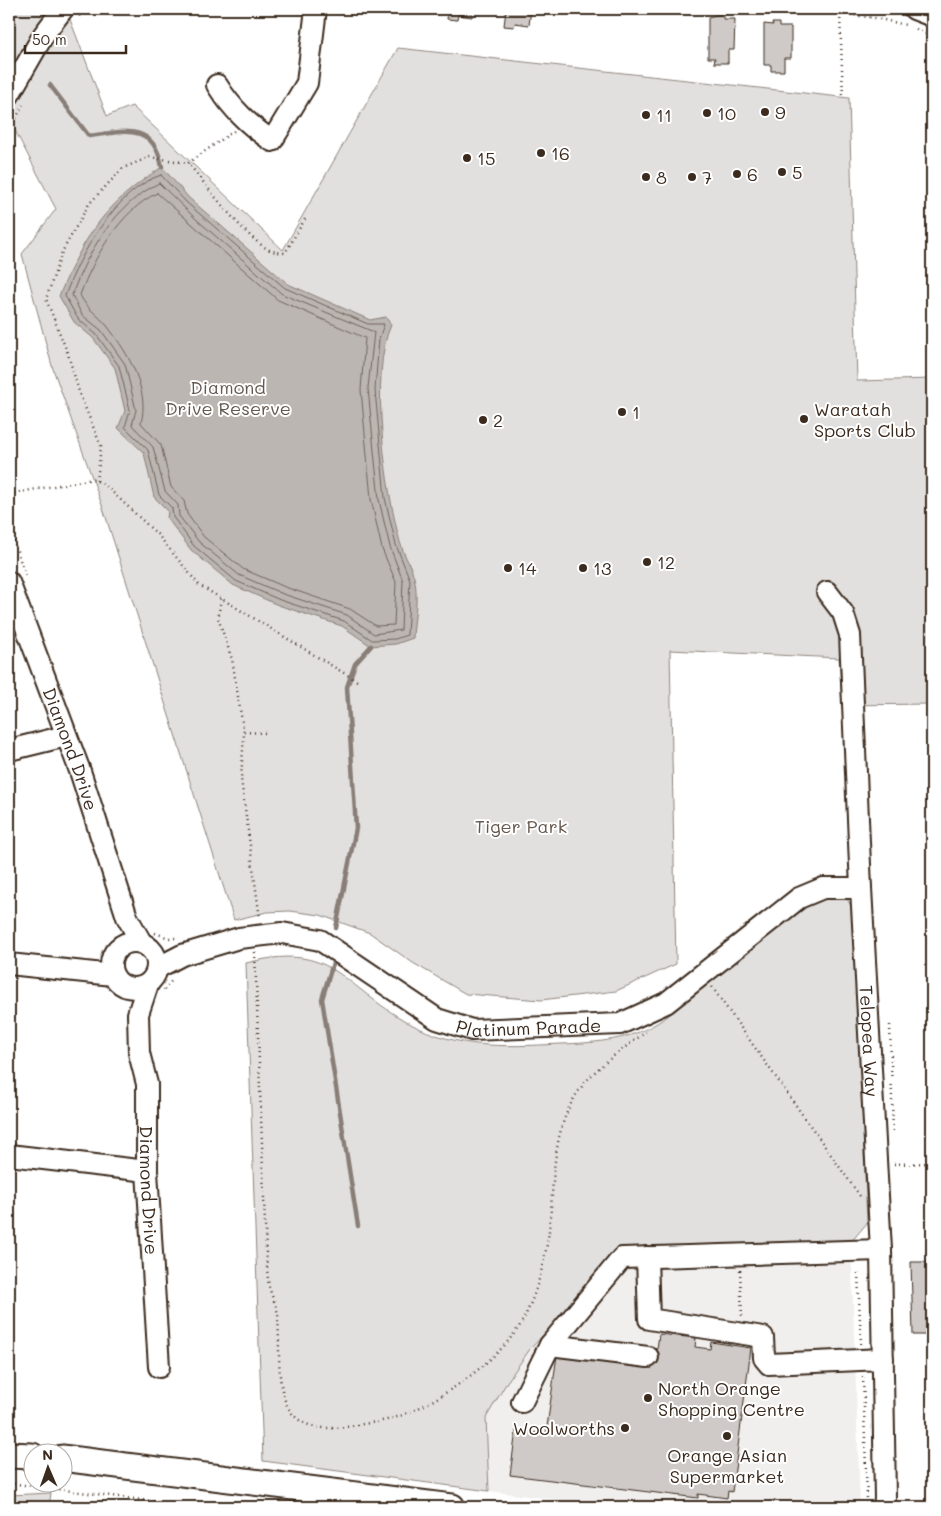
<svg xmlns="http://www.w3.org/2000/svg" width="941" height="1516" viewBox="0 0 941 1516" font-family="Mali,sans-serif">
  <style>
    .built { fill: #f1efee }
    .green { fill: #e2e0de; stroke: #8e857e }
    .water { fill: #bcb6b3; stroke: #887e77 }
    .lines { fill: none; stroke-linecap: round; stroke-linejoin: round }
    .shore { stroke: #6f625a; stroke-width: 1 }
    .stream { stroke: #887e77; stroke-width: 4.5 }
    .building { fill: #cfcac7; stroke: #3b2a1e }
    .minor-casing { stroke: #3b2a1e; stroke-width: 24 }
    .major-casing { stroke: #3b2a1e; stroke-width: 29 }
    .path { stroke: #3b2a1e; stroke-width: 2.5; stroke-dasharray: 1 4; stroke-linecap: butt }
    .minor { stroke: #fff; stroke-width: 20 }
    .major { stroke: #fff; stroke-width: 25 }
    .poi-dot { fill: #3b2a1e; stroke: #fff; stroke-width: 2 }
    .labels { text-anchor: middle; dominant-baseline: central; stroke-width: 4; stroke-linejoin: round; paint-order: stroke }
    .poi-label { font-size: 18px; fill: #3b2a1e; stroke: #fff; text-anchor: start }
    .park-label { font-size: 18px; fill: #65584e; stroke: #fff }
    .street-label { font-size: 18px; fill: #3b2a1e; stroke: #fff }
  </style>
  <rect width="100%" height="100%" fill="#fff"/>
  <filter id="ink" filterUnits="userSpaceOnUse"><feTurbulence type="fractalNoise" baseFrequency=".02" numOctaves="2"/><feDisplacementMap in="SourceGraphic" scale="10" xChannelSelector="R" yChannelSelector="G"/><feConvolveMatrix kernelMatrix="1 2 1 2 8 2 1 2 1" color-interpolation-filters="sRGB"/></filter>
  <g filter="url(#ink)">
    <!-- built -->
    <path class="built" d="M851 1242 860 1507H613L489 1491 486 1418 507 1382 530 1349 572 1305 613 1251Z"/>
    <!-- green -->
    <path class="green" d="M9 9H66L107 116 132 106 283 250 398 48 849 98 857 381 932 379V704L842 705 839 658 670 650 676 964 616 991 541 1000 466 994 413 963 370 933 320 915 290 911 267 912 234 920 103 508 52 366 22 254 56 209 9 119Z
      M831 895 847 899 854 911 867 1223 851 1242 613 1251 572 1305 530 1349 507 1382 486 1418 489 1491 263 1461 246 963C328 943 336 977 397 1016 450 1050 500 1047 561 1044 592 1043 624 1041 652 1026 670 1016 687 1000 703 987 741 957 778 928 816 898Z
      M51 1493 49 1507H9V1495Z"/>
    <!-- water -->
    <path class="water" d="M162 167 189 198 288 284 370 320 386 317 391 325C369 373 386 491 400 542 403 554 411 565 414 577 419 595 414 620 413 638L396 644 371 646 342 626 278 605 233 585 191 550 167 518 168 511 154 497 144 453 118 428 125 411 115 368 93 338 74 322 59 296C85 234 105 204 162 167Z"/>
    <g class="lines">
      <!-- shore -->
      <path class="shore" d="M161 175 186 202 285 288 368 324H384L379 339 375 390 385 498 396 545 410 580 407 635 395 639 372 640 344 621 280 600 236 581 194 546 173 517 172 508 159 495 148 450 125 427 130 410 119 366 96 334 78 319 65 296C79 255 117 189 161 175Z
        M159 183 196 219 282 294 374 332 368 388 374 451 379 500 390 547 403 581 401 630 374 634 347 615 283 594 239 575 199 542 179 516 178 505 165 491 153 447 132 425 136 410 125 364 101 330 82 315 72 295C87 252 116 204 159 183Z
        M157 193 278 300 365 338 361 390 371 499 382 549 396 582 394 625 376 626 350 609 285 587 243 569 204 537 187 514 184 501 171 487 161 445 141 423C150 390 128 353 108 327 98 314 88 311 80 295 94 257 120 211 157 193Z"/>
      <!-- stream -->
      <path class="stream" d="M12 9 14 12
        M50 85 89 136C124 131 154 122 162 167
        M336 928 356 828 347 687 355 664 371 646
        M333 963 322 999 358 1226"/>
    </g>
    <!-- building -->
    <path class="building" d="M448 9H473L472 17 458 15 457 20 447 19Z
      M506 9H531L529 25 515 23 514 27 504 26Z
      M716 15H723V19H735L734 50H728V63H714L715 58H708V17Z
      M772 23H779V27H791V58H784V71H771V65H764V24L773 25Z
      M911 1262H932V1335H913Z
      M659 1334 696 1338 695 1347 710 1349 711 1342 751 1348 732 1492 728 1491 727 1498 698 1494V1498L510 1475 516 1430 546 1434 557 1355 655 1365Z"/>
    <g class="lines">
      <defs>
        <g id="minor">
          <path d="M914 9 932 16"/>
          <path d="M217 85C232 109 249 125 272 141L307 83 316 9"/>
          <path d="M9 95 44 34 63 9"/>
          <path id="s1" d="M9 582 80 771 127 917 141 942"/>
          <path id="s2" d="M827 592 843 613 850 635 861 888 881 1250 885 1498 884 1507"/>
          <path d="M9 750 66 736"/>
          <circle cx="134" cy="965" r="23"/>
          <path d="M9 964 113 975"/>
          <path id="s3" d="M157 968 182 955 239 938 282 933 320 940 437 1019 472 1030 620 1024 666 1003 799 898 823 888H861"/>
          <path id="s4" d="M148 984 138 1014 139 1053 147 1084V1171L159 1367"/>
          <path d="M9 1155 147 1171"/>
          <path d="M647 1257 649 1319 763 1337 764 1358 769 1364 883 1359"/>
          <path d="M550 1345 648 1357"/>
          <path d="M522 1402 550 1345 622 1258 881 1250"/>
        </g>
        <path id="major" d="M9 1455 32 1456
          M62 1458 452 1507"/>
      </defs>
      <!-- minor casing -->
      <use href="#minor" class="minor-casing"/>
      <!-- major casing -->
      <use href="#major" class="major-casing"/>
      <!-- path -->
      <path class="path" d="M805 9 875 18 906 25
        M840 14 843 97
        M79 16 87 9
        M916 29 932 37
        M9 49 13 56
        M234 131 188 163C207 186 242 234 266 248 272 252 278 252 285 253L305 219
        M9 132 23 105
        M97 481 101 446 80 395 68 354 46 299 62 252 89 204 123 168 150 157 188 163
        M9 494 93 479 106 486 158 535 199 585 357 681
        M9 527 25 575
        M221 599 218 618 232 659 244 734 241 779 260 919
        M244 732 265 733
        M155 933 169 938H178
        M255 952 266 1252C267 1263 267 1275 269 1286 271 1296 277 1305 278 1316 282 1374 266 1441 352 1426 366 1423 383 1422 397 1417 438 1403 502 1359 523 1320 537 1293 545 1261 549 1231 554 1188 551 1139 573 1100 590 1070 619 1052 646 1032
        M712 987 860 1196
        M164 990 173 979
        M890 1025 893 1135
        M894 1164 932 1163
        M740 1270 742 1317
        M858 1273 861 1344
        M863 1377 867 1501
        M9 1483 198 1507"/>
      <!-- minor -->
      <use href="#minor" class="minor"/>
      <!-- major -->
      <use href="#major" class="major"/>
    </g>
  </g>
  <!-- markers -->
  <g class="poi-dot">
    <circle cx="765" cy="112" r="5"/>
    <circle cx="707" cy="113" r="5"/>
    <circle cx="646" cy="115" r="5"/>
    <circle cx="541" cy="153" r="5"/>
    <circle cx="467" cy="158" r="5"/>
    <circle cx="782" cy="172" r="5"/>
    <circle cx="737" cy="174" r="5"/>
    <circle cx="646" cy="177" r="5"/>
    <circle cx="692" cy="177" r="5"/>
    <circle cx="622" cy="412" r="5"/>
    <circle cx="804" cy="419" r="5"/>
    <circle cx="483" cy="420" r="5"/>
    <circle cx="647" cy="562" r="5"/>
    <circle cx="508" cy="568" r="5"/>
    <circle cx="583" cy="568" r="5"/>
    <circle cx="648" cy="1398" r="5"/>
    <circle cx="625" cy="1428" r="5"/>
    <circle cx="727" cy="1436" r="5"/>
  </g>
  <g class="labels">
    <!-- poi labels -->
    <g class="poi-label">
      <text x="775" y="112">9</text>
      <text x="717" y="113">10</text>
      <text x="656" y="115">11</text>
      <text x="551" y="153">16</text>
      <text x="477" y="158">15</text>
      <text x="792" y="172">5</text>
      <text x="747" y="174">6</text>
      <text x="656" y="177">8</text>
      <text x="702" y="177">7</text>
      <text x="814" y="409">Waratah<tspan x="814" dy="21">Sports Club</tspan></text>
      <text x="632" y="412">1</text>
      <text x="493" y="420">2</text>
      <text x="657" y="562">12</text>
      <text x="518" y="568">14</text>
      <text x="593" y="568">13</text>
      <text x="658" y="1388">North Orange<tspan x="658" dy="21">Shopping Centre</tspan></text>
      <text x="615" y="1428" text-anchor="end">Woolworths</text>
      <text x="727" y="1455" text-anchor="middle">Orange Asian<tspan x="727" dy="21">Supermarket</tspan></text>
    </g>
    <!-- park labels -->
    <g class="park-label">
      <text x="228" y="387">Diamond<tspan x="228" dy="21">Drive Reserve</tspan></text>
      <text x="521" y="826">Tiger Park</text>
    </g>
    <!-- street labels -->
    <g class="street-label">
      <text stroke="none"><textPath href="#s1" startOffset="178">Diamond Drive</textPath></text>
      <text stroke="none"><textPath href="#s3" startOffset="404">Platinum Parade</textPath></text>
      <text stroke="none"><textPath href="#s2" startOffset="456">Telopea Way</textPath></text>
      <text stroke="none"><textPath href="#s4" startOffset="209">Diamond Drive</textPath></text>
    </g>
  </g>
  <!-- margin -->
  <rect width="941" height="1516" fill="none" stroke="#fff" stroke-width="30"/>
  <rect x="15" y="15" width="911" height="1486" fill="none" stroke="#3b2a1e" stroke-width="2" filter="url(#ink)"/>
  <!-- north arrow -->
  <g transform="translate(48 1468) rotate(358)"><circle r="24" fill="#ffffff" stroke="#b1aaa5"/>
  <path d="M0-4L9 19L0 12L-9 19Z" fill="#3b2a1e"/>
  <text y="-8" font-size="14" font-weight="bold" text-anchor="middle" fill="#3b2a1e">N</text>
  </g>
  <!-- scale -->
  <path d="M25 45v8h101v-8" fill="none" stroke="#3b2a1e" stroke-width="2.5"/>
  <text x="32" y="45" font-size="15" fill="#3b2a1e" stroke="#ffffff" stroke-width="4" paint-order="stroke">50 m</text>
</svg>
